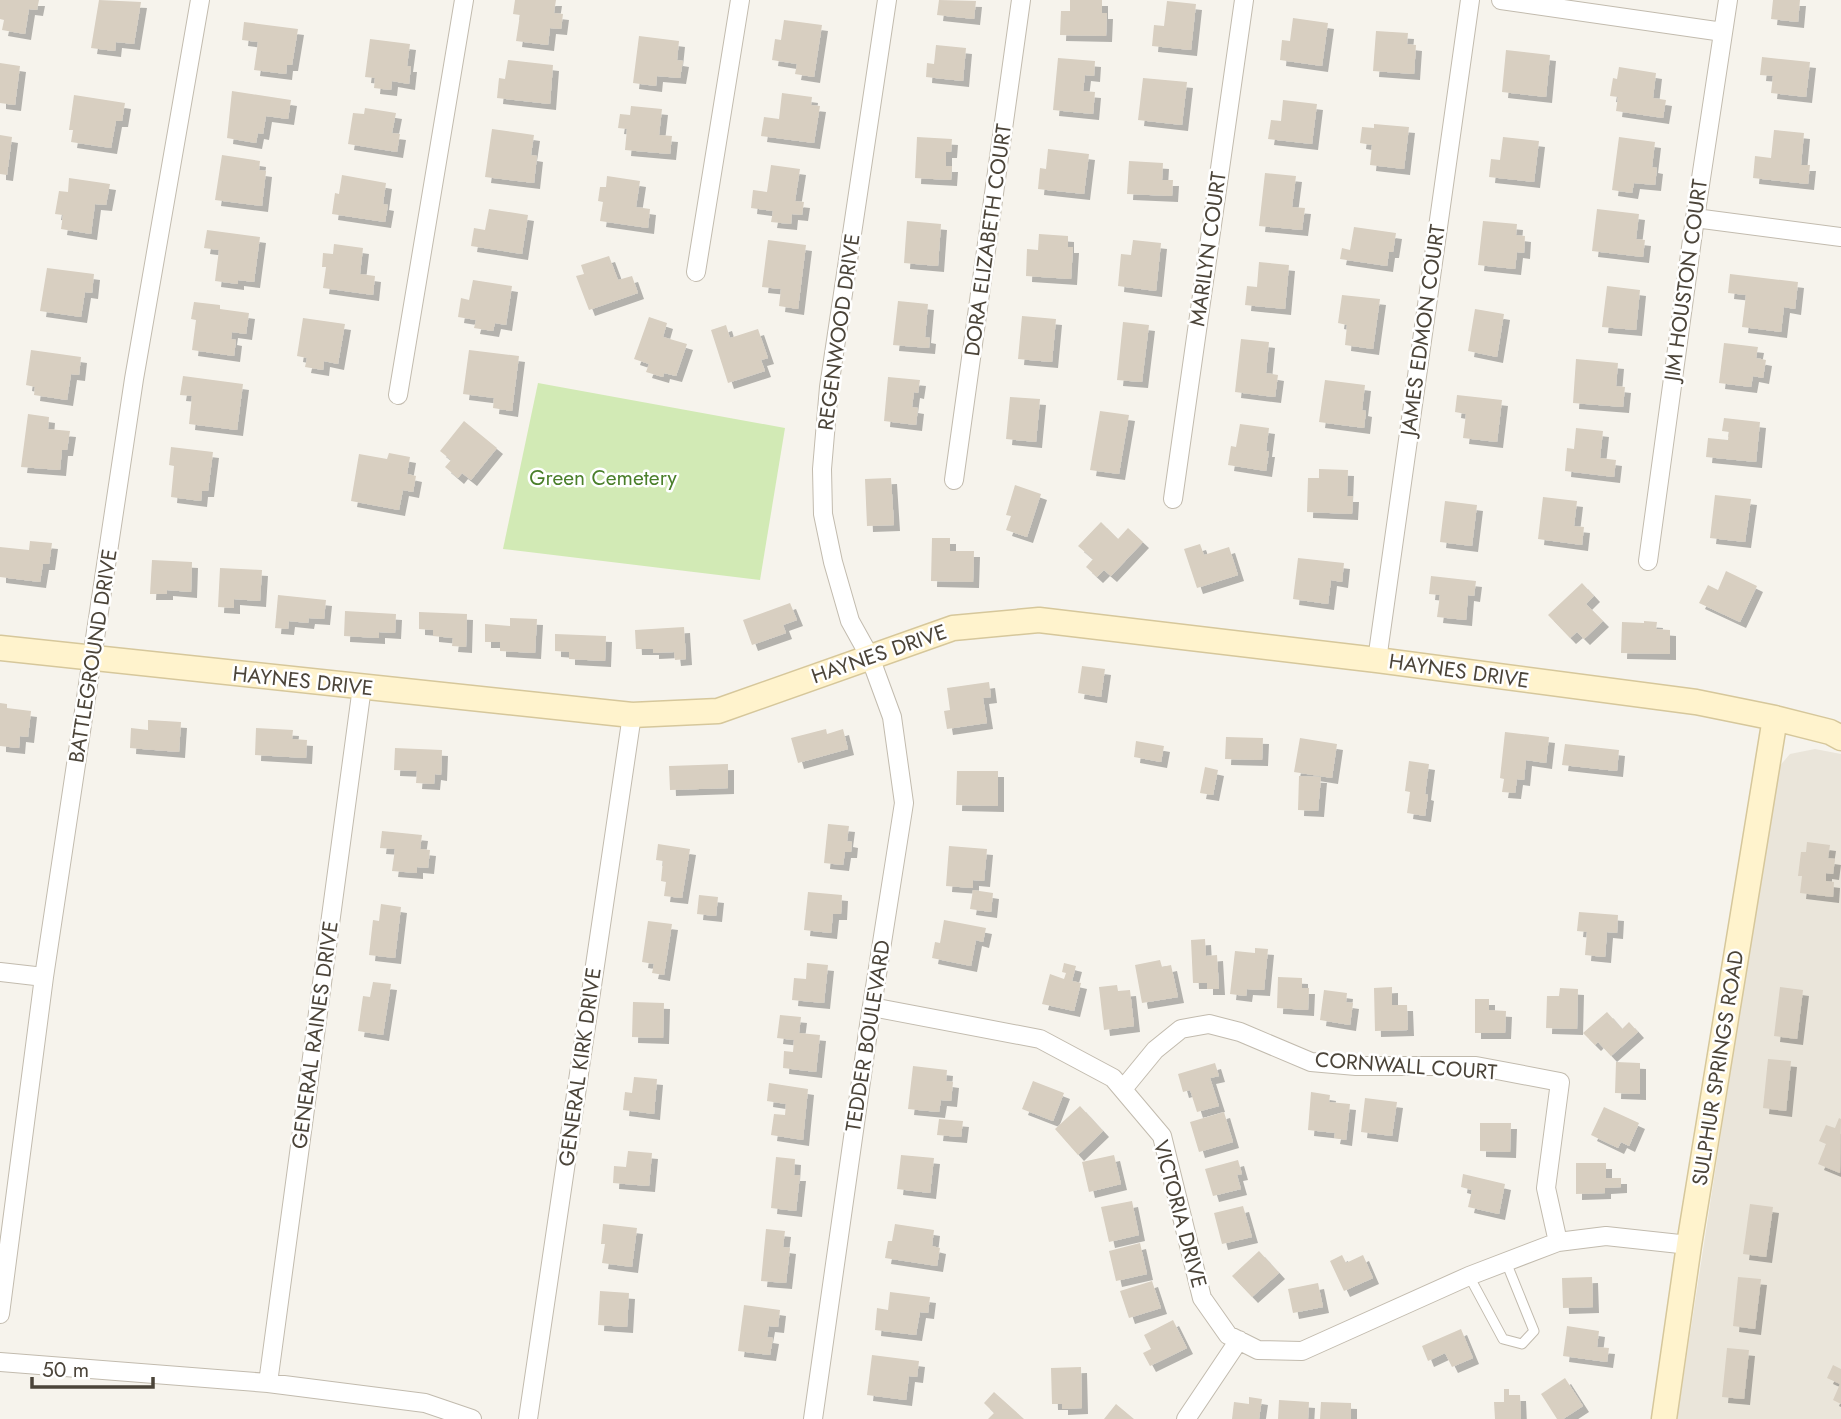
<svg xmlns="http://www.w3.org/2000/svg" width="1841" height="1419" viewBox="0 0 1841 1419" font-family="Jost,sans-serif">
  <style>
    .residential { fill: #eae5da }
    .green { fill: #d2eab5 }
    .building { fill: #d8cfc1; filter: url(#shadow) }
    .lines { fill: none; stroke-linecap: round; stroke-linejoin: round }
    .lane-casing { stroke: #c2bbae; stroke-width: 11 }
    .street-casing { stroke: #c2bbae; stroke-width: 20 }
    .secondary-casing { stroke: #d6c79b; stroke-width: 27 }
    .lane { stroke: #fff; stroke-width: 9 }
    .street { stroke: #fff; stroke-width: 18 }
    .secondary { stroke: #fff3cd; stroke-width: 24 }
    .labels { text-anchor: middle; dominant-baseline: central; stroke-width: 5; stroke-linejoin: round; paint-order: stroke }
    .street-label { font-size: 21px; fill: #4b4439; stroke: #fff }
    .park-label { font-size: 21px; fill: #4a7f2a; stroke: #fff }
  </style>
  <defs>
    <filter id="shadow"><feDropShadow dx="6" dy="6" stdDeviation="0" flood-color="#0004"/></filter>
  </defs>
  <rect width="100%" height="100%" fill="#f6f3ec"/>
  <!-- residential -->
  <path class="residential" d="M1815 749 1841 754V1419H1677L1777 769 1790 754Z"/>
  <!-- green -->
  <path class="green" d="M538 383 785 428 760 580 503 549Z"/>
  <!-- building -->
  <path class="building" d="M0 0H39L37 10 29 9 25 34 2 30 4 20 0 19Z
    M99 0 141 2 134 44 116 42 115 51 91 48Z
    M515 0H556L554 13 563 14 561 29 550 28 548 45 516 41 520 15 513 14Z
    M939 0 976 1 974 19 937 15Z
    M1070 0H1102V13H1107L1106 36 1060 35 1061 11H1070Z
    M1773 0H1800L1798 22 1771 19Z
    M1167 1 1196 4 1191 50 1152 46 1154 25 1164 26Z
    M1293 18 1328 23 1322 66 1280 60 1282 40 1290 41Z
    M784 20 822 25 814 77 795 74 797 64 772 60 775 39 781 40Z
    M244 22 298 29 292 65H287L286 74 254 70 258 42 242 40Z
    M1376 31 1408 33 1407 44 1416 45 1414 74 1373 71Z
    M639 36 679 41 677 60 683 61 680 78 657 76 656 86 633 83Z
    M370 39 410 44 407 66H411L409 84 392 81 391 90 374 88 375 78 365 77Z
    M936 45 966 48 963 81 926 77 927 63 934 64Z
    M1506 50 1550 55 1546 97 1502 92Z
    M1762 57 1810 62 1806 97 1771 93 1773 76 1760 75Z
    M1058 58 1095 61 1094 76 1085 75 1083 91 1095 92 1093 114 1053 110Z
    M508 60 553 65 550 104 497 98 499 78 505 79Z
    M0 63 20 66 15 105 0 103Z
    M1619 67 1656 73 1653 98 1666 100 1663 118 1616 111 1618 97 1610 96 1613 78 1617 79Z
    M1143 78 1187 82 1182 125 1138 120Z
    M232 91 291 100 288 119 266 116 263 134 258 133 256 143 227 138Z
    M782 93 812 97 811 105 820 106 814 143 761 136 764 117 779 119Z
    M74 95 125 103 122 121H116L111 148 71 142 73 130H69Z
    M1283 100 1317 104 1312 144 1268 139 1271 120 1281 121Z
    M631 106 662 109 659 135 672 136 670 154 625 150 627 129 618 128 620 114 630 115Z
    M365 108 396 113 392 133 400 134 397 152 348 144 353 113 364 114Z
    M1374 124 1409 127 1404 169 1370 165 1372 145 1360 143 1362 127 1374 128Z
    M492 129 534 135 531 155 537 156 534 183 485 177Z
    M1774 130 1804 133 1801 165H1810L1808 184 1753 178 1755 156 1771 158Z
    M0 135 12 137 7 175 0 174Z
    M917 137 952 139 951 152H946V166H952L951 180 915 178Z
    M1503 137 1539 141 1534 182 1489 177 1491 159 1500 160Z
    M1619 137 1655 142 1652 167 1657 168 1655 185 1634 183 1632 193 1612 190Z
    M1048 149 1089 154 1084 194 1038 189 1040 168 1046 169Z
    M222 155 260 161 259 170 266 171 262 206 215 200Z
    M1129 161 1163 163 1162 180H1173L1172 196 1127 194Z
    M771 165 800 169 795 201 804 202 802 215 792 214 791 224 771 222 773 211 751 208 753 190 767 192Z
    M1265 173 1296 176 1292 207 1305 208 1302 230 1259 226Z
    M342 175 386 183 383 204 388 205 385 222 332 214 335 193 339 194Z
    M607 176 640 181 636 207 650 209 648 228 600 221 603 202 598 201 600 187H606Z
    M69 178 110 184 106 205 95 204 91 234 61 229 63 215 55 214 59 191 68 192Z
    M489 209 528 215 522 254 471 246 474 228 485 230Z
    M1597 209 1639 214 1636 239 1645 240 1643 257 1592 251Z
    M907 221 941 224 938 266 904 263Z
    M1483 221 1517 224 1516 235 1525 236 1524 253 1517 252 1515 269 1478 265Z
    M1354 227 1396 233 1393 252H1389L1387 266 1340 259 1342 248 1350 250Z
    M207 230 260 237 254 282 238 280V284L215 281 219 250 204 248Z
    M1039 234 1068 236V247H1073L1071 279 1026 276 1027 249 1038 250Z
    M768 240 806 245 798 309 779 306 781 289 762 287Z
    M1133 240 1161 243 1156 291 1118 286 1121 254 1131 255Z
    M334 244 363 248 360 274 375 276 373 295 323 288 326 267H322L323 253 333 254Z
    M609 256 618 280 632 276 638 293 589 310 576 276 584 274 581 265Z
    M1259 262 1289 265 1285 309 1245 305 1247 286 1257 287Z
    M47 268 94 274 92 293 85 292 81 317 40 311Z
    M1730 274 1798 282 1795 309 1784 307 1781 332 1742 327 1746 295 1728 293Z
    M473 280 512 286 506 325 495 323 493 331 474 328 476 320 458 317 461 298 469 300Z
    M1607 286 1640 290 1636 330 1602 327Z
    M1342 295 1380 299 1373 349 1345 345 1347 325 1338 323Z
    M898 301 928 304 925 337 930 338 929 348 893 345Z
    M194 302 220 305V309L249 313 246 334 232 332 231 339 236 340 234 356 192 350 196 320 191 319Z
    M1475 309 1504 314 1497 357 1468 351Z
    M1022 316 1056 319 1052 362 1018 359Z
    M649 317 667 323 663 337 687 344 676 376 664 373 663 377 646 372 649 364 634 359Z
    M303 318 345 324 338 364 324 361 323 370 305 367 307 358 297 356Z
    M1123 322 1149 325 1142 382 1117 380Z
    M726 325 730 338 758 329 768 358 761 360 765 371 728 383 711 330Z
    M1241 339 1269 342 1266 373 1278 375 1275 397 1235 392Z
    M1724 343 1758 347 1756 358 1766 360 1763 378 1753 376 1751 387 1719 383Z
    M31 350 81 357 79 375 71 374 67 400 34 395 35 387 26 385Z
    M469 350 519 356 512 411 493 408 494 398 463 394Z
    M1576 359 1618 363 1616 386 1625 387 1623 407 1573 403Z
    M183 376 243 384 237 430 189 424 192 396 180 395Z
    M888 377 920 380 918 393 914 392 912 407 918 408 916 425 884 421Z
    M1325 380 1365 385 1362 410 1366 411 1364 428 1319 422Z
    M1457 395 1502 400 1497 442 1463 438 1466 414 1455 412Z
    M1010 397 1040 399 1036 442 1006 439Z
    M1100 411 1129 415 1119 474 1090 470Z
    M28 414 49 417 48 429 70 431 67 450H62L60 470 21 467Z
    M1724 418 1760 422 1756 462 1706 457 1708 438 1728 440 1729 432 1722 431Z
    M464 421 497 448 471 480 462 473 458 478 445 467 451 460 440 451Z
    M1240 424 1269 428 1266 451H1269L1266 471 1228 465 1231 446 1236 447Z
    M1576 428 1603 431 1600 458 1616 460 1614 477 1565 471 1567 448 1574 449Z
    M171 447 213 452 208 491H202L201 501 171 497 174 466 169 465Z
    M389 453 410 457 407 474 416 476 413 492 403 490 399 510 351 501 359 454 387 459Z
    M1319 469 1348 470 1347 496H1353L1352 514 1307 512 1308 478H1319Z
    M891 478 894 525 867 526 865 479Z
    M1015 485 1041 494 1027 537 1006 530 1011 516 1006 515Z
    M1715 495 1751 499 1745 542 1710 538Z
    M1543 497 1577 501 1574 526 1584 527 1582 545 1538 539Z
    M1445 501 1477 505 1472 546 1440 542Z
    M1101 522 1118 539 1128 528 1143 542 1111 576 1104 570 1097 577 1086 567 1093 559 1078 546Z
    M932 538H950V551H974L973 582 931 581Z
    M30 541 52 543 49 564H43L40 582 0 577V547L29 550Z
    M1200 544 1204 555 1229 547 1238 575 1197 588 1184 549Z
    M1298 558 1344 563 1342 582 1331 580 1328 604 1293 599Z
    M152 560 192 562 191 592 167 590V594H150Z
    M220 568 262 570 260 601 234 599V608L218 607Z
    M1726 571 1757 586 1740 622 1699 603 1708 585 1718 590Z
    M1431 576 1476 581 1474 596 1468 595 1466 620 1437 617 1440 595 1429 594Z
    M1582 583 1594 596 1586 604 1603 621 1584 639 1577 632 1570 638 1548 615Z
    M278 595 326 600 324 619 309 618 308 623 289 621 288 629 275 628Z
    M790 603 797 620 783 625 786 633 752 645 743 620Z
    M345 611 396 614 395 633 379 632V638L344 636Z
    M419 612 467 614 466 647 452 646 453 638 433 636V630L419 629Z
    M510 618 537 619 535 653 500 651V642H485V624L510 626Z
    M1644 621 1657 622 1656 629 1670 630V654L1621 653 1622 622 1644 623Z
    M684 627 686 659 675 660 674 652 653 653V649H636L635 630Z
    M555 634 606 636 605 661 569 659V652L555 651Z
    M1082 666 1105 669 1101 697 1078 693Z
    M989 682 991 697 983 698 987 723 947 729 944 711 950 710 947 688Z
    M0 703 7 704V708L31 711 28 737 20 736 19 748 0 746Z
    M148 720 181 722 179 752 130 748 131 728 148 730Z
    M256 728 293 730 292 739 307 740 306 758 255 755Z
    M826 729 827 734 843 729 848 749 798 763 791 738Z
    M1505 732 1549 737 1546 763 1526 760 1524 780 1517 779 1515 793 1502 792 1504 779 1500 778Z
    M1226 737 1263 738 1262 760 1225 759Z
    M1300 738 1337 744 1332 778 1294 772Z
    M1136 741 1164 746 1161 762 1134 757Z
    M1565 744 1619 750 1617 771 1562 765Z
    M395 748 442 750 441 775 435 774 434 784 416 783 417 771 394 770Z
    M1409 761 1429 764 1425 794 1428 795 1425 816 1407 813 1410 792 1405 791Z
    M728 764V788L670 790 669 766Z
    M1205 767 1218 770 1213 795 1200 793Z
    M957 771H998V806L956 805Z
    M1299 776 1321 777 1318 811 1298 810Z
    M828 824 849 826 847 841 852 842 851 852H845L843 865 824 863Z
    M382 831 422 835 420 849 430 850 428 868 417 867V873L392 871 395 849 380 848Z
    M1807 842 1830 845 1828 858 1835 859 1833 874 1826 873V881L1834 882 1833 897 1800 893 1802 876H1798L1801 852H1806Z
    M658 844 690 849 682 898 664 896 666 882 661 881 663 861 656 860Z
    M949 846 987 849 984 881 973 880V888L946 886Z
    M973 890 993 893 991 912 970 909Z
    M808 892 842 895 841 914H833L831 933 804 930Z
    M699 895 718 897 716 916 697 914Z
    M381 904 401 907 395 958 369 955 373 920 379 921Z
    M1579 912 1618 915 1617 933 1607 932 1605 957 1585 955 1587 932 1577 931Z
    M944 920 986 928 983 942 976 940 971 966 932 958 935 942 940 943Z
    M648 921 672 924 664 975 652 973 654 964 642 962Z
    M1205 939 1206 956 1217 955 1219 989H1207V983H1193L1191 940Z
    M1255 948 1268 949 1264 990 1247 989 1246 996 1230 994 1235 951 1255 953Z
    M1160 960 1162 967 1171 965 1178 997 1142 1003 1135 965Z
    M807 963 828 965 824 1003 792 1000 794 978 806 979Z
    M1064 963 1076 966 1072 981 1081 983 1074 1011 1042 1004 1050 974 1064 979 1066 973 1062 972Z
    M1278 977 1302 978V988H1309L1308 1010 1277 1008Z
    M373 982 391 984 383 1035 358 1031 363 996 370 997Z
    M1117 985 1118 991 1130 990 1134 1026 1104 1030 1099 987Z
    M1392 987V1005H1407L1408 1030 1375 1031 1374 988Z
    M1780 987 1803 990 1797 1039 1774 1036Z
    M1560 988 1578 989 1577 1029 1546 1028 1547 996H1559Z
    M1324 990 1347 993 1346 1002 1353 1003 1350 1025 1320 1020Z
    M1475 999H1489V1010L1506 1011 1505 1033H1475Z
    M633 1002 664 1003 663 1038 632 1037Z
    M1607 1012 1622 1029 1629 1022 1638 1032 1611 1056 1598 1042 1595 1045 1583 1033Z
    M780 1015 801 1017 799 1033 820 1035 816 1072 783 1068 784 1051 793 1052 794 1040 777 1038Z
    M1768 1059 1791 1061 1786 1111 1763 1108Z
    M1616 1062 1640 1063V1094L1615 1093Z
    M1215 1063 1219 1076 1210 1078 1219 1106 1197 1112 1190 1090 1183 1092 1178 1074Z
    M913 1066 947 1070 946 1081 953 1082 951 1101 941 1100 939 1112 908 1109Z
    M634 1077 657 1079 654 1114 623 1110 625 1092 632 1093Z
    M1033 1081 1064 1093 1053 1121 1022 1109Z
    M769 1083 808 1089 803 1140 771 1135 774 1114 785 1115 786 1104 767 1101Z
    M1311 1092 1330 1095 1329 1102 1350 1104 1346 1140 1334 1138 1335 1133 1308 1130Z
    M1365 1098 1397 1102 1392 1136 1361 1132Z
    M1080 1106 1103 1131 1078 1155 1055 1129Z
    M1604 1107 1639 1123 1629 1146 1621 1142 1618 1148 1591 1135Z
    M1224 1112 1233 1142 1199 1152 1190 1122Z
    M1839 1118 1841 1119 1840 1173 1818 1164 1826 1144 1819 1141 1826 1125 1835 1128Z
    M939 1119 963 1121 961 1137 937 1135Z
    M1480 1123H1511L1510 1152 1480 1151Z
    M628 1151 652 1153 649 1186 613 1183 614 1166 626 1167Z
    M901 1155 934 1158 930 1193 897 1189Z
    M1114 1155 1121 1184 1089 1192 1082 1162Z
    M776 1157 795 1159 794 1175H800L796 1211 771 1208Z
    M1238 1160 1242 1174 1237 1175 1241 1189 1213 1196 1205 1169Z
    M1576 1163H1606V1178H1621V1187L1605 1188V1193L1576 1194Z
    M1463 1174 1505 1184 1499 1214 1468 1207 1472 1190 1461 1187Z
    M1132 1201 1139 1235 1109 1242 1101 1207Z
    M1750 1204 1773 1207 1766 1257 1743 1254Z
    M1243 1206 1252 1237 1222 1244 1214 1213Z
    M603 1224 637 1228 632 1267 602 1263 605 1244H601Z
    M895 1224 934 1230 932 1246 940 1248 937 1266 885 1258 888 1241H892Z
    M766 1229 785 1231 783 1247 790 1248 786 1283 761 1281Z
    M1140 1243 1147 1274 1116 1281 1109 1251Z
    M1259 1251 1279 1273 1252 1297 1232 1276Z
    M1342 1255 1346 1263 1363 1255 1373 1278 1344 1291 1330 1261Z
    M1592 1277 1593 1307 1563 1308 1562 1278Z
    M1738 1277 1761 1279 1755 1329 1733 1326Z
    M1152 1281 1161 1308 1129 1318 1120 1291Z
    M1318 1283 1323 1307 1293 1313 1288 1289Z
    M600 1291 629 1293 627 1327 598 1325Z
    M890 1292 930 1297 928 1313 920 1312 916 1335 875 1330 877 1308 888 1310Z
    M744 1305 780 1310 778 1327 769 1326 767 1337 773 1338 770 1355 738 1351Z
    M1173 1320 1187 1348 1150 1366 1143 1353 1151 1349 1144 1335Z
    M1567 1326 1599 1331 1597 1347 1609 1348 1607 1362 1563 1356Z
    M1461 1329 1473 1358 1452 1367 1445 1353 1428 1361 1422 1346Z
    M1727 1348 1749 1350 1744 1399 1722 1397Z
    M872 1355 919 1361 917 1377 909 1376 906 1400 867 1395Z
    M1833 1365 1841 1369V1404L1833 1400 1840 1384 1827 1378Z
    M1081 1367 1082 1408 1062 1409V1404H1052L1051 1368Z
    M1565 1378 1583 1406 1563 1419H1557L1541 1394Z
    M1504 1389H1509V1395H1520L1521 1419H1495L1494 1402H1504Z
    M994 1392 1024 1419H988L994 1413 984 1403Z
    M1249 1397 1262 1399 1259 1419H1232L1234 1402 1249 1404Z
    M1279 1400 1309 1402 1308 1419H1278Z
    M1321 1402 1351 1403V1419H1320Z
    M1116 1404 1134 1419H1104Z"/>
  <g class="lines">
    <defs>
      <path id="lane" d="M1469 1276 1503 1339 1522 1344 1534 1331 1506 1262"/>
      <path id="street" d="M1501 0 1723 32
        M1695 218 1841 237
        M696 272 740 0
        M398 395 464 0
        M954 480 1021 0
        M1173 499 1244 0
        M1648 561 1695 218 1728 0
        M1377 660 1470 0
        M0 972 44 977
        M872 1007 1040 1039 1113 1078 1162 1136 1202 1298 1228 1335 1258 1350 1302 1351 1469 1276 1558 1242 1606 1236 1689 1245
        M1123 1089 1155 1050 1181 1029 1209 1024 1240 1032 1311 1062 1356 1066H1476L1560 1082 1546 1188 1558 1242
        M0 1314 44 977 134 379 200 0
        M0 1362 268 1383 425 1403 472 1419
        M268 1383 362 687
        M528 1419 632 715
        M813 1419 869 1025 904 803 892 717 870 657 850 621 833 562 823 514 822 469 829 387 887 0
        M1186 1419 1239 1340"/>
      <path id="secondary" d="M0 648 632 715 718 711 953 628 1039 620 1377 660 1696 702 1775 718 1830 732 1841 738
        M1664 1419 1689 1245 1775 718"/>
    </defs>
    <!-- lane casing -->
    <use href="#lane" class="lane-casing"/>
    <!-- street casing -->
    <use href="#street" class="street-casing"/>
    <!-- secondary casing -->
    <use href="#secondary" class="secondary-casing"/>
    <!-- lane -->
    <use href="#lane" class="lane"/>
    <!-- street -->
    <use href="#street" class="street"/>
    <!-- secondary -->
    <use href="#secondary" class="secondary"/>
  </g>
  <g class="labels">
    <!-- street labels -->
    <g class="street-label">
      <text transform="translate(988 240) rotate(-82)">DORA ELIZABETH COURT</text>
      <text transform="translate(1208 249) rotate(-82)">MARILYN COURT</text>
      <text transform="translate(1686 280) rotate(-82)">JIM HOUSTON COURT</text>
      <text transform="translate(1423 330) rotate(-82)">JAMES EDMON COURT</text>
      <text transform="translate(839 332) rotate(-82)">REGENWOOD DRIVE</text>
      <text transform="translate(879 654) rotate(-19)">HAYNES DRIVE</text>
      <text transform="translate(93 656) rotate(-81)">BATTLEGROUND DRIVE</text>
      <text transform="translate(1459 671) rotate(8)">HAYNES DRIVE</text>
      <text transform="translate(303 681) rotate(6)">HAYNES DRIVE</text>
      <text transform="translate(315 1035) rotate(-82)">GENERAL RAINES DRIVE</text>
      <text transform="translate(868 1036) rotate(-81)">TEDDER BOULEVARD</text>
      <text transform="translate(1406 1066) rotate(4)">CORNWALL COURT</text>
      <text transform="translate(580 1067) rotate(-82)">GENERAL KIRK DRIVE</text>
      <text transform="translate(1718 1068) rotate(-81)">SULPHUR SPRINGS ROAD</text>
      <text transform="translate(1180 1214) rotate(75)">VICTORIA DRIVE</text>
    </g>
    <!-- park labels -->
    <g class="park-label">
      <text x="603" y="478">Green Cemetery</text>
    </g>
  </g>
  <!-- scale -->
  <path d="M32 1377v10h121v-10" fill="none" stroke="#4b4439" stroke-width="3.5"/>
  <text x="42" y="1377" font-size="21" fill="#4b4439" stroke="#ffffff" stroke-width="5" paint-order="stroke">50 m</text>
</svg>
